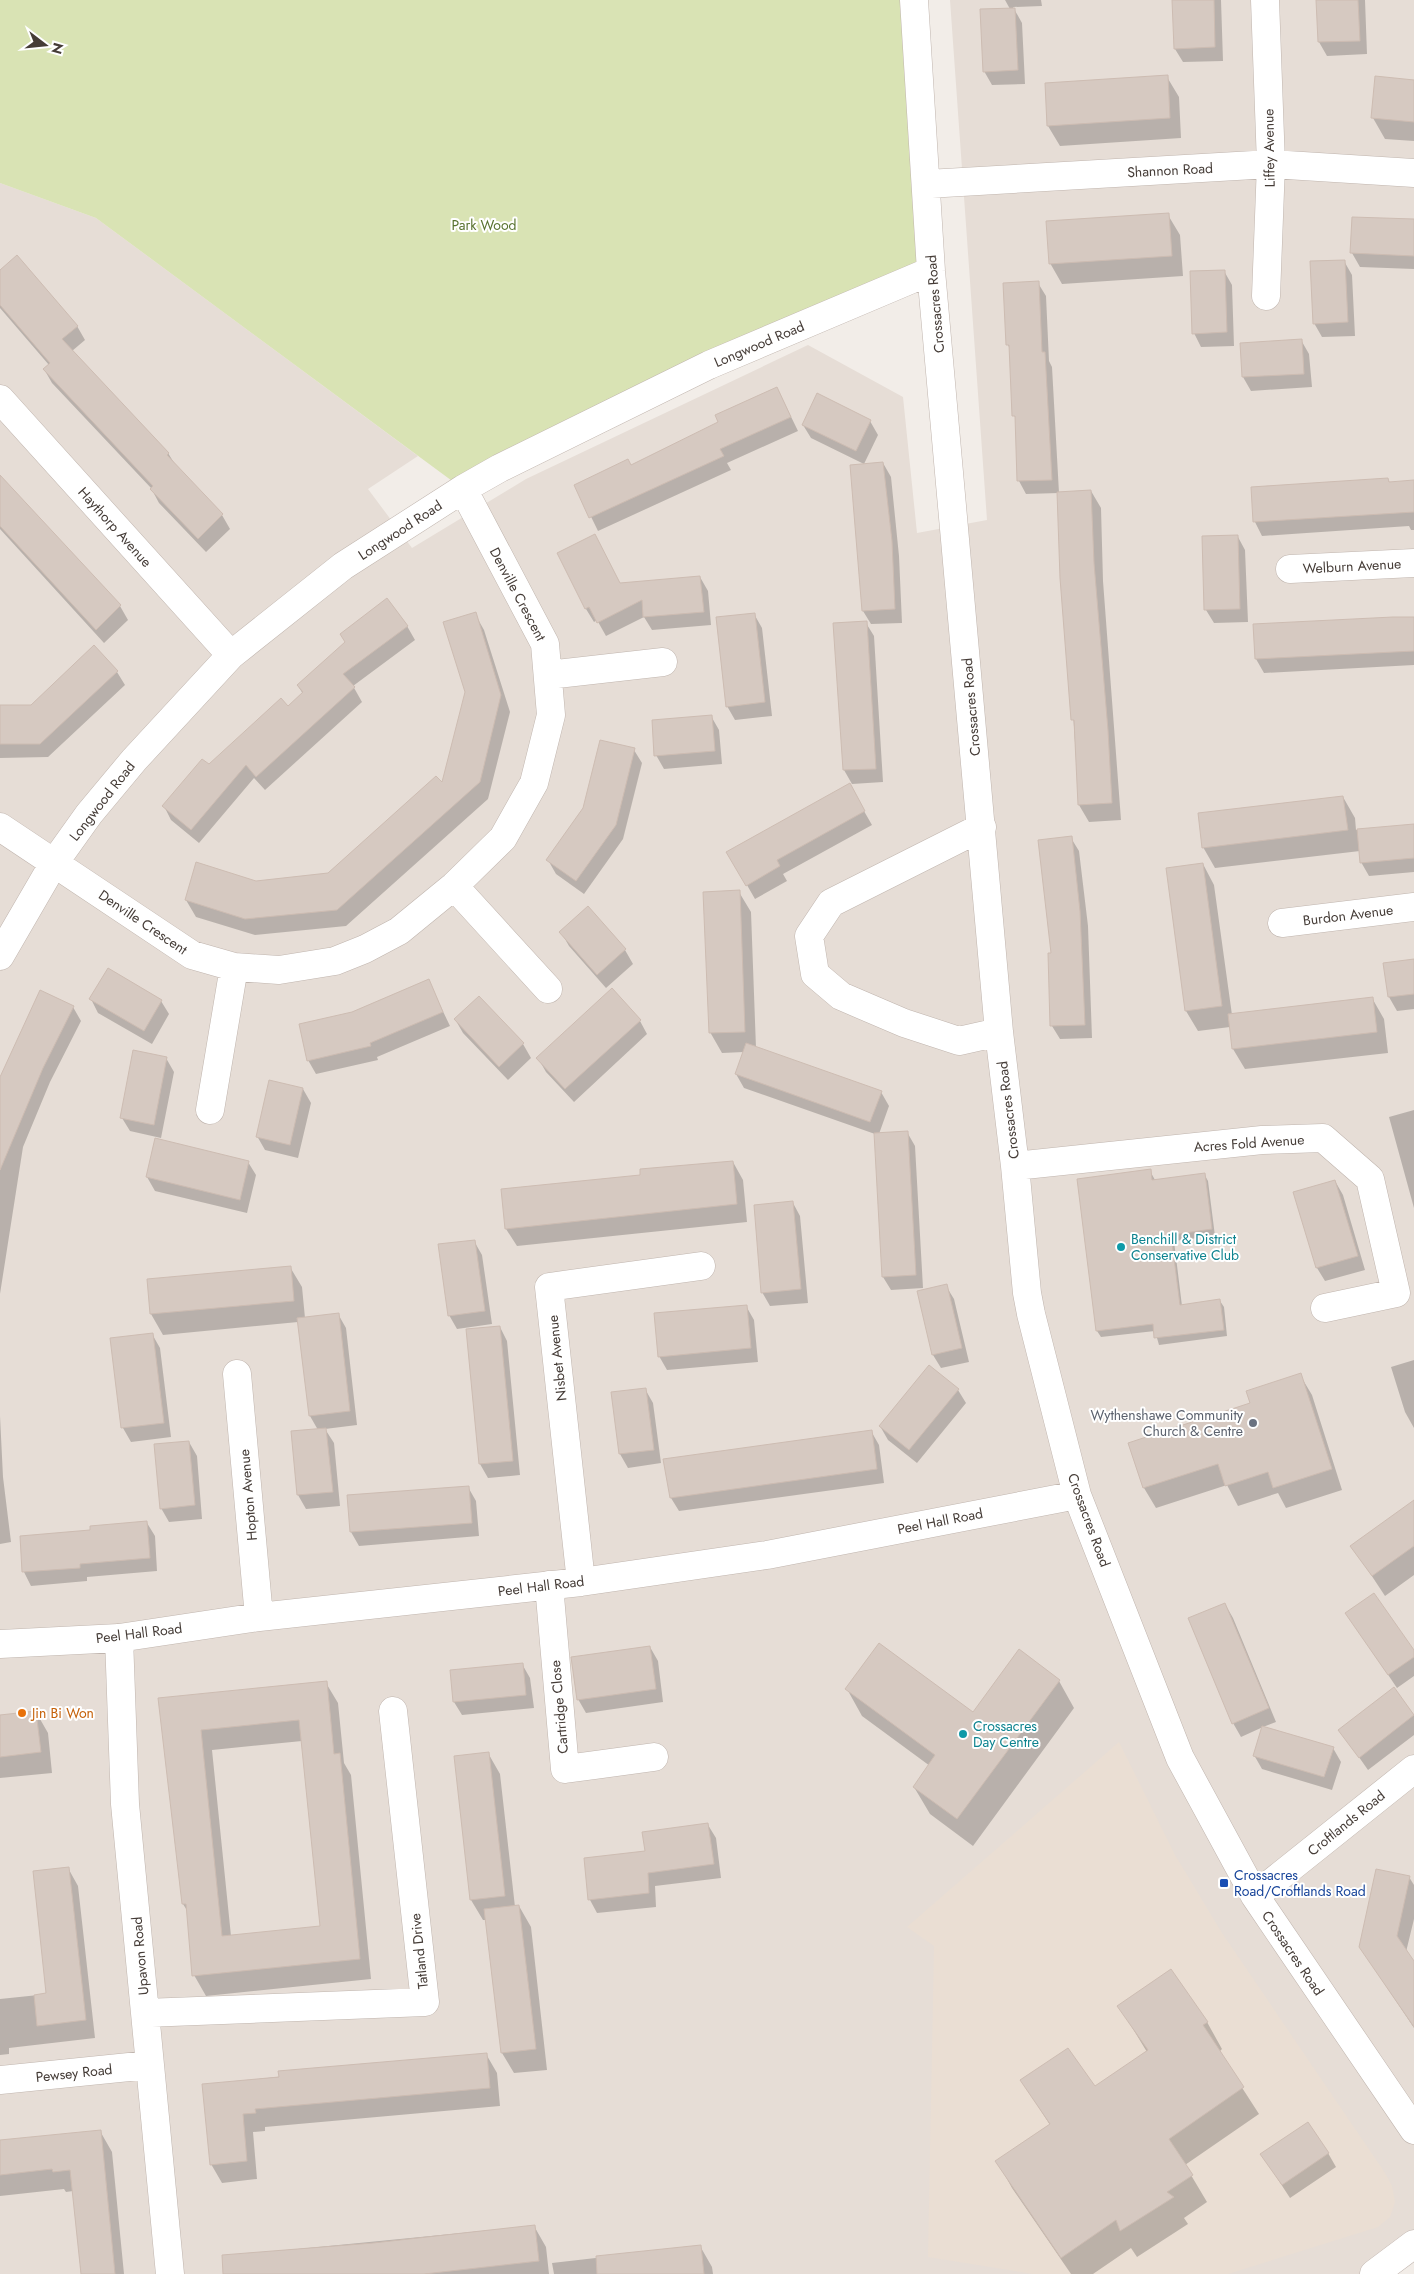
<svg xmlns="http://www.w3.org/2000/svg" width="1414" height="2274" viewBox="0 0 1414 2274" font-family="Jost,sans-serif">
  <style>
    .residential { fill: #e6ddd6 }
    .education { fill: #eaded3 }
    .green { fill: #d9e3b4 }
    .shadow { fill: #0003; fill-rule: evenodd }
    .building { fill: #d6c9c1; stroke: #cdbcb2; fill-rule: evenodd }
    .lines { fill: none; stroke-linecap: round; stroke-linejoin: round }
    .minor-casing { stroke: #c0b5ae; stroke-width: 29 }
    .minor { stroke: #fff; stroke-width: 28 }
    .culture-dot { fill: #0f9aa8; stroke: #fff; stroke-width: 2 }
    .worship-dot { fill: #6b7280; stroke: #fff; stroke-width: 2 }
    .food-dot { fill: #e8710a; stroke: #fff; stroke-width: 2 }
    .transit-dot { fill: #1a4fb4; stroke: #fff; stroke-width: 2 }
    .labels { text-anchor: middle; dominant-baseline: central; stroke-width: 4; stroke-linejoin: round; paint-order: stroke }
    .street-label { font-size: 14px; fill: #453c37; stroke: #fff }
    .park-label { font-size: 14px; fill: #58722f; stroke: #fff }
    .culture-label { font-size: 14px; fill: #0d838f; stroke: #fff; text-anchor: start }
    .worship-label { font-size: 14px; fill: #5b616d; stroke: #fff; text-anchor: end }
    .food-label { font-size: 14px; fill: #c56008; stroke: #fff; text-anchor: start }
    .transit-label { font-size: 14px; fill: #164399; stroke: #fff; text-anchor: start }
  </style>
  <rect width="100%" height="100%" fill="#f2ede8"/>
  <!-- residential -->
  <path class="residential" d="M950 0H1414V2243L1370 2274H0V183L96 218 418 456 368 489 412 548 526 479 808 345 903 397 917 533 987 520Z"/>
  <!-- education -->
  <path class="education" d="M1119 1742 1175 1855 1222 1933 1385 2173 1392 2186 1395 2202 1390 2217 1378 2227 1228 2274H1033L928 2257 934 1946 907 1927Z"/>
  <!-- green -->
  <path class="green" d="M0 0H909L931 271 463 489 96 218 0 183Z"/>
  <!-- shadow -->
  <path class="shadow" d="M1005 0H1041L1042 6 1013 7 1022 23 1025 84 992 85 984 71 1010 9Z
    M1173 0H1221L1223 61 1183 62 1175 49Z
    M1318 0H1365L1367 54 1327 56 1319 42Z
    M1167 77 1179 97 1181 138 1060 146 1048 126Z
    M1414 81V141L1385 139 1373 118Z
    M1168 215 1180 235 1183 276 1062 284 1050 263Z
    M1414 221V269L1360 267 1352 253Z
    M1344 261 1352 275 1355 336 1322 337 1314 323Z
    M1224 271 1232 285 1234 346 1201 347 1194 333Z
    M0 272 77 326 85 340 72 351 168 453 176 466 222 515 230 529 206 552 159 503 151 488 52 383 44 369 49 365 0 308Z
    M1038 283 1046 296 1049 361 1052 367 1059 493 1091 491 1101 508 1103 581 1121 820 1089 822 1079 805 1059 493 1026 494 1019 481 1016 419 1014 415 1011 351 1008 345 1005 284Z
    M1301 340 1309 354 1312 387 1251 391 1243 377 1242 344Z
    M777 388 798 431 727 463 731 470 598 531 576 486 631 466 720 422Z
    M870 421 878 435 864 464 811 438 803 425Z
    M883 463 891 477 899 556 902 623 871 624 863 611Z
    M0 476 120 606 128 620 104 643 0 529Z
    M1388 480 1390 483 1414 482V530H1411L1409 526 1262 536 1255 522 1252 488Z
    M1238 537 1245 550 1248 622 1214 623 1206 610Z
    M559 554 620 584 700 577 708 591 711 625 652 630 644 617 606 636 597 620 594 622 586 609Z
    M475 614 484 630 510 712 488 799 346 926 255 935 196 917 186 900 256 882 329 874 442 785 466 692Z
    M754 614 762 628 772 716 735 720 727 706Z
    M1414 618V665L1264 673 1256 659 1254 625Z
    M866 623 874 636 883 782 852 784 844 770 834 624Z
    M407 626 415 640 353 686 362 702 265 790 254 778 199 843 171 820 164 806 209 766 288 707 303 694 298 686Z
    M117 672 125 685 48 757 0 758V706H31Z
    M711 716 719 730 722 764 664 769 656 755Z
    M634 750 642 763 623 839 584 894 556 874 548 860Z
    M849 785 872 825 783 874 787 881 755 899 728 852Z
    M1343 797 1355 818 1356 830 1414 825V872L1369 876 1361 862 1360 851 1215 868 1203 847Z
    M1071 838 1079 851 1088 926 1092 1038 1060 1039 1052 1026Z
    M1203 864 1214 885 1232 1015 1372 998 1384 1019 1388 1053 1245 1069 1233 1049 1230 1027 1198 1031 1186 1011Z
    M739 892 751 912 756 1048 881 1092 889 1106 879 1134 907 1132 915 1146 923 1288 891 1290 883 1277 875 1134 744 1088 736 1074 744 1052 722 1053 710 1032Z
    M587 908 625 950 633 964 606 988 569 946 561 932Z
    M1414 960V1009L1397 1011 1389 997 1385 964Z
    M428 980 450 1026 377 1057 378 1060 316 1074 308 1060 352 1013Z
    M479 997 523 1044 531 1058 508 1080 463 1033 455 1019Z
    M91 999 161 1001 169 1014 152 1044 98 1013Z
    M73 1007 81 1021 50 1082 23 1147 0 1294V1082Z
    M640 1021 647 1034 574 1102 546 1072 538 1058Z
    M166 1058 174 1072 161 1138 130 1131 122 1118Z
    M303 1089 311 1103 298 1158 265 1150 257 1136Z
    M1414 1110V1208L1389 1117Z
    M248 1162 256 1175 247 1213 155 1191 147 1177Z
    M733 1162 743 1180 747 1222 517 1246 506 1229 642 1177Z
    M1150 1171 1155 1180 1204 1174 1208 1181 1215 1236 1174 1241 1182 1306 1220 1301 1224 1307 1227 1336 1159 1345 1155 1331 1101 1337 1097 1331Z
    M1335 1181 1343 1195 1365 1270 1325 1281 1317 1268Z
    M793 1203 800 1216 808 1303 770 1306 762 1292Z
    M474 1241 482 1255 492 1324 457 1329 449 1315Z
    M290 1267 302 1287 305 1318 338 1314 346 1328 357 1425 325 1429 334 1443 340 1506 306 1509 298 1495 292 1432 318 1430 310 1416 298 1322 163 1335 151 1314 148 1280Z
    M946 1286 954 1299 969 1362 941 1368 933 1355Z
    M746 1306 754 1320 758 1362 667 1370 659 1356Z
    M500 1327 507 1341 520 1475 488 1478 480 1464 468 1330Z
    M152 1334 160 1348 171 1437 131 1442 123 1428 112 1340Z
    M1414 1360V1428L1405 1412 1391 1367Z
    M1300 1375 1312 1395 1342 1490 1286 1508 1278 1493 1238 1506 1227 1485 1156 1508 1144 1488 1251 1404Z
    M645 1389 653 1403 661 1463 628 1468 620 1454 612 1394Z
    M958 1390 966 1403 917 1463 888 1440 880 1426Z
    M0 1416 3 1477 11 1542 0 1544Z
    M871 1431 879 1445 884 1483 679 1511 671 1498Z
    M189 1442 197 1456 202 1519 169 1522 161 1508Z
    M468 1487 476 1501 479 1536 359 1546 351 1532Z
    M1414 1502V1575L1385 1596 1352 1546Z
    M147 1523 155 1536 157 1571 87 1577V1581L31 1586 24 1572 91 1531Z
    M1225 1604 1233 1618 1276 1722 1263 1727 1333 1748 1341 1762 1332 1790 1262 1769 1254 1755 1263 1727 1241 1737 1233 1723Z
    M1347 1614 1414 1653V1676L1397 1688Z
    M650 1647 658 1661 663 1702 586 1713 578 1699Z
    M522 1664 530 1678 534 1708 462 1715 454 1702Z
    M1059 1681 1074 1708 973 1846 930 1814 914 1787 930 1766 862 1716 847 1689 973 1714Z
    M326 1683 338 1703 344 1763 351 1775 371 1979 206 1996 194 1975 188 1912 183 1904 160 1700ZM302 1741 322 1927 231 1936 212 1750Z
    M1394 1689 1414 1715V1735L1368 1770 1340 1730Z
    M36 1712 48 1733 52 1773 0 1778V1716Z
    M488 1753 500 1774 515 1907 519 1906 531 1927 547 2070 514 2073 502 2053 487 1920H483L471 1900Z
    M708 1825 716 1838 721 1878 655 1886 656 1907 597 1913 590 1900 646 1852Z
    M68 1868 78 1886 95 2038 9 2048V2054L0 2055V1999L48 1994Z
    M1409 1877 1414 1885V1919L1406 1952 1414 1963V2028L1360 1947Z
    M1119 2006 1207 2022 1222 2049 1219 2052 1259 2114 1185 2165 1207 2202 1184 2218 1188 2224 1137 2257 1131 2248 1093 2274H1071L1012 2188 997 2161 1050 2125 1022 2081 1094 2088 1147 2052Z
    M486 2054 497 2073 500 2106 265 2127V2131L253 2132 257 2179 222 2183 211 2164 204 2085Z
    M100 2131 112 2152 124 2274H81L73 2191 66 2192 64 2189 0 2196V2142Z
    M1328 2153 1336 2167 1290 2198 1262 2155Z
    M534 2226 546 2247 549 2274H229L227 2256Z
    M700 2246 712 2267 713 2274H554L552 2263Z"/>
  <!-- building -->
  <path class="building" d="M1172 0H1214L1215 47 1174 49Z
    M1316 0H1358L1360 41 1318 42Z
    M1015 8 1018 70 983 72 980 9Z
    M1168 75 1170 118 1047 126 1045 83Z
    M1375 76 1414 80V122L1371 118Z
    M1169 213 1172 256 1049 264 1046 221Z
    M1352 217 1414 219V256L1350 253Z
    M17 255 78 326 62 339 169 453 167 455 223 514 198 539 150 489 153 486 43 369 50 363 0 305V270Z
    M1345 260 1348 322 1313 324 1310 261Z
    M1225 270 1227 332 1192 334 1190 271Z
    M1039 281 1042 352H1045L1052 480 1017 481 1015 416H1012L1009 345H1006L1003 283Z
    M1302 339 1304 374 1242 377 1240 343Z
    M777 387 791 417 720 449 724 456 589 518 574 485 628 459 631 465 718 422 715 415Z
    M817 393 871 420 856 451 802 425Z
    M883 462 892 541 895 609 862 611 850 465Z
    M0 475 121 605 96 630 0 526Z
    M1388 478 1389 482 1414 480V512L1253 522 1251 487Z
    M1091 490 1094 563 1108 730 1112 803 1078 805 1074 720H1071L1060 578 1057 492Z
    M595 534 620 583 700 576 704 612 643 617 642 600 597 623 589 607 585 609 557 553Z
    M1238 535 1240 609 1204 610 1202 536Z
    M387 598 408 626 343 674 355 687 256 777 246 765 191 830 162 806 202 759 209 764 281 698 288 706 303 692 297 685 345 642 340 634Z
    M476 612 501 695 480 782 337 910 245 919 185 900 196 862 256 881 328 873 436 776 442 782 465 692 443 622Z
    M755 613 765 702 726 707 716 617Z
    M1393 617H1414V651L1255 659 1253 624Z
    M867 621 876 769 843 770 833 623Z
    M94 645 118 671 40 744H0V705H31Z
    M712 715 715 751 654 756 652 720Z
    M600 740 635 748 616 825 576 881 546 860 583 808Z
    M850 783 865 811 777 860 780 866 746 886 726 852Z
    M1343 796 1348 830 1202 848 1198 813Z
    M1414 824V858L1360 863 1357 829Z
    M1072 836 1080 911 1085 1025 1050 1026 1048 953H1051L1038 840Z
    M1203 863 1222 1006 1185 1011 1166 868Z
    M740 890 745 1032 709 1033 703 892Z
    M588 906 626 949 597 975 559 932Z
    M1414 959V994L1388 997 1383 963Z
    M108 968 162 1000 144 1031 89 999Z
    M429 979 443 1012 370 1043 371 1046 307 1061 299 1024 352 1012Z
    M612 988 641 1020 565 1089 536 1058Z
    M40 990 74 1006 43 1068 0 1170V1077Z
    M479 996 524 1043 499 1067 454 1019Z
    M1373 997 1377 1032 1232 1049 1228 1014Z
    M746 1043 882 1091 870 1122 735 1074Z
    M133 1050 167 1057 154 1125 120 1118Z
    M269 1080 303 1088 290 1145 256 1137Z
    M908 1131 916 1275 882 1277 874 1133Z
    M155 1138 249 1161 240 1200 146 1177Z
    M733 1161 737 1204 505 1229 501 1189 640 1175V1169Z
    M1151 1169 1152 1180 1205 1173 1212 1229 1171 1235 1180 1305 1220 1299 1224 1330 1154 1338 1153 1324 1096 1331 1077 1179Z
    M1335 1180 1358 1256 1316 1268 1293 1192Z
    M793 1201 801 1289 761 1293 754 1205Z
    M475 1240 485 1311 448 1316 438 1244Z
    M291 1266 294 1301 150 1314 147 1279Z
    M947 1284 962 1348 932 1355 917 1291Z
    M747 1305 751 1348 658 1357 654 1313Z
    M339 1313 350 1411 309 1416 297 1318Z
    M500 1326 513 1461 479 1464 466 1329Z
    M153 1333 164 1423 121 1428 110 1338Z
    M929 1365 959 1389 909 1450 879 1426Z
    M1301 1373 1332 1469 1273 1488 1268 1472 1225 1486 1218 1464 1143 1488 1128 1443 1250 1403 1246 1391Z
    M646 1388 654 1450 619 1454 611 1392Z
    M326 1428 333 1492 297 1495 291 1431Z
    M872 1430 877 1469 670 1498 663 1459Z
    M189 1441 195 1505 160 1509 154 1444Z
    M469 1486 472 1523 350 1532 347 1495Z
    M1414 1500V1546L1372 1576 1350 1546Z
    M147 1521 150 1558 80 1564V1568L22 1572 20 1536 90 1530V1526Z
    M1374 1593 1414 1650V1657L1388 1675 1345 1613Z
    M1225 1603 1269 1708 1232 1724 1188 1618Z
    M879 1643 973 1712 1019 1649 1060 1680 957 1819 913 1787 935 1755 845 1689Z
    M650 1646 656 1689 577 1700 571 1657Z
    M523 1663 526 1695 453 1702 450 1670Z
    M327 1681 334 1754 340 1753 360 1959 192 1976 186 1904H182L158 1698ZM299 1720 320 1926 222 1936 201 1730Z
    M1394 1687 1414 1715 1359 1758 1338 1730Z
    M36 1711 41 1752 0 1757V1715Z
    M1262 1726 1334 1747 1324 1777 1253 1756Z
    M489 1752 505 1896 470 1900 454 1756Z
    M708 1823 714 1864 648 1873 649 1893 588 1900 584 1858 645 1851 642 1832Z
    M69 1867 86 2020 37 2026 34 1995 46 1993 33 1871Z
    M1376 1869 1410 1876 1397 1936 1414 1961V2027L1359 1947Z
    M519 1905 536 2049 501 2053 484 1909Z
    M1171 1969 1208 2022 1203 2025 1244 2087 1169 2139 1193 2175 1167 2192 1174 2197 1120 2231 1116 2220 1061 2258 995 2161 1050 2124 1020 2080 1068 2048 1095 2086 1148 2050 1117 2006Z
    M487 2053 490 2088 255 2109 256 2113 243 2114 247 2161 210 2165 202 2084 279 2077 278 2071Z
    M1308 2122 1329 2153 1282 2185 1260 2154Z
    M101 2130 115 2274H81L70 2170 53 2172 52 2169 0 2175V2140Z
    M535 2225 539 2261 424 2274H223L222 2255 373 2243Z
    M701 2245 704 2274H597L596 2256Z"/>
  <g class="lines">
    <defs>
      <path id="minor" d="M914 0 931 271 999 1032 1015 1166 1027 1293 1031 1314 1077 1495 1180 1758 1255 1896 1414 2130
        M1265 0 1271 164 1266 296
        M927 184 1271 164 1414 173
        M0 399 231 655
        M1290 569 1414 563
        M548 675 663 662
        M0 827 192 955 234 967 279 970 335 961 365 949 399 931 454 886 503 838 534 783 551 715 545 644 463 489
        M982 827 831 903 809 936 815 974 841 996 904 1023 959 1041 999 1032
        M454 886 548 989
        M1282 923 1414 907
        M0 956 54 863 89 814 134 760 231 655 343 566 463 489 500 468 709 365 931 271
        M210 1110 234 967
        M1015 1166 1262 1140 1323 1138 1370 1179 1396 1293 1325 1308
        M237 1374 259 1617
        M581 1582 549 1287 701 1266
        M549 1585 565 1769 654 1757
        M119 1638 125 1804 170 2274
        M0 1644 119 1638 259 1617 581 1582 767 1555 1077 1495
        M1255 1896 1414 1769
        M145 2013 425 2002 393 1711
        M0 2080 149 2065
        M1374 2274 1414 2244"/>
    </defs>
    <!-- minor casing -->
    <use href="#minor" class="minor-casing"/>
    <!-- minor -->
    <use href="#minor" class="minor"/>
  </g>
  <!-- markers -->
  <g class="culture-dot">
    <circle cx="1121" cy="1247" r="5"/>
    <circle cx="963" cy="1734" r="5"/>
  </g>
  <circle class="worship-dot" cx="1253" cy="1423" r="5"/>
  <circle class="food-dot" cx="22" cy="1713" r="5"/>
  <rect class="transit-dot" x="1219" y="1878" width="10" height="10" rx="2.5"/>
  <g class="labels">
    <!-- street labels -->
    <g class="street-label">
      <text transform="translate(1269 148) rotate(-91)">Liffey Avenue</text>
      <text transform="translate(1170 170) rotate(-3)">Shannon Road</text>
      <text transform="translate(935 304) rotate(-95)">Crossacres Road</text>
      <text transform="translate(759 344) rotate(-23)">Longwood Road</text>
      <text transform="translate(115 527) rotate(48)">Haythorp Avenue</text>
      <text transform="translate(400 530) rotate(-33)">Longwood Road</text>
      <text transform="translate(1352 566) rotate(-3)">Welburn Avenue</text>
      <text transform="translate(518 594) rotate(62)">Denville Crescent</text>
      <text transform="translate(971 707) rotate(-95)">Crossacres Road</text>
      <text transform="translate(102 801) rotate(-52)">Longwood Road</text>
      <text transform="translate(1348 915) rotate(-7)">Burdon Avenue</text>
      <text transform="translate(143 922) rotate(34)">Denville Crescent</text>
      <text transform="translate(1008 1110) rotate(-97)">Crossacres Road</text>
      <text transform="translate(1249 1143) rotate(-4)">Acres Fold Avenue</text>
      <text transform="translate(557 1358) rotate(-96)">Nisbet Avenue</text>
      <text transform="translate(248 1495) rotate(-95)">Hopton Avenue</text>
      <text transform="translate(1089 1520) rotate(70)">Crossacres Road</text>
      <text transform="translate(940 1521) rotate(-11)">Peel Hall Road</text>
      <text transform="translate(541 1586) rotate(-7)">Peel Hall Road</text>
      <text transform="translate(139 1633) rotate(-7)">Peel Hall Road</text>
      <text transform="translate(559 1707) rotate(-95)">Cartridge Close</text>
      <text transform="translate(1346 1823) rotate(-39)">Croftlands Road</text>
      <text transform="translate(419 1951) rotate(-96)">Tatland Drive</text>
      <text transform="translate(1293 1953) rotate(56)">Crossacres Road</text>
      <text transform="translate(140 1956) rotate(-95)">Upavon Road</text>
      <text transform="translate(74 2073) rotate(-6)">Pewsey Road</text>
    </g>
    <!-- park labels -->
    <g class="park-label">
      <text x="484" y="225">Park Wood</text>
    </g>
    <!-- culture labels -->
    <g class="culture-label">
      <text x="1131" y="1239">Benchill &amp; District<tspan x="1131" dy="16">Conservative Club</tspan></text>
      <text x="973" y="1726">Crossacres<tspan x="973" dy="16">Day Centre</tspan></text>
    </g>
    <!-- worship labels -->
    <g class="worship-label">
      <text x="1243" y="1415">Wythenshawe Community<tspan x="1243" dy="16">Church &amp; Centre</tspan></text>
    </g>
    <!-- food labels -->
    <g class="food-label">
      <text x="32" y="1713">Jin Bi Won</text>
    </g>
    <!-- transit labels -->
    <g class="transit-label">
      <text x="1234" y="1875">Crossacres<tspan x="1234" dy="16">Road/Croftlands Road</tspan></text>
    </g>
  </g>
  <!-- north arrow -->
  <g transform="translate(45 45) rotate(106)" stroke="#ffffff" stroke-width="4" paint-order="stroke">
  <path d="M0-4L9 19L0 12L-9 19Z" fill="#453c37"/>
  <text y="-8" font-size="14" font-weight="bold" text-anchor="middle" fill="#453c37">N</text>
  </g>
</svg>
